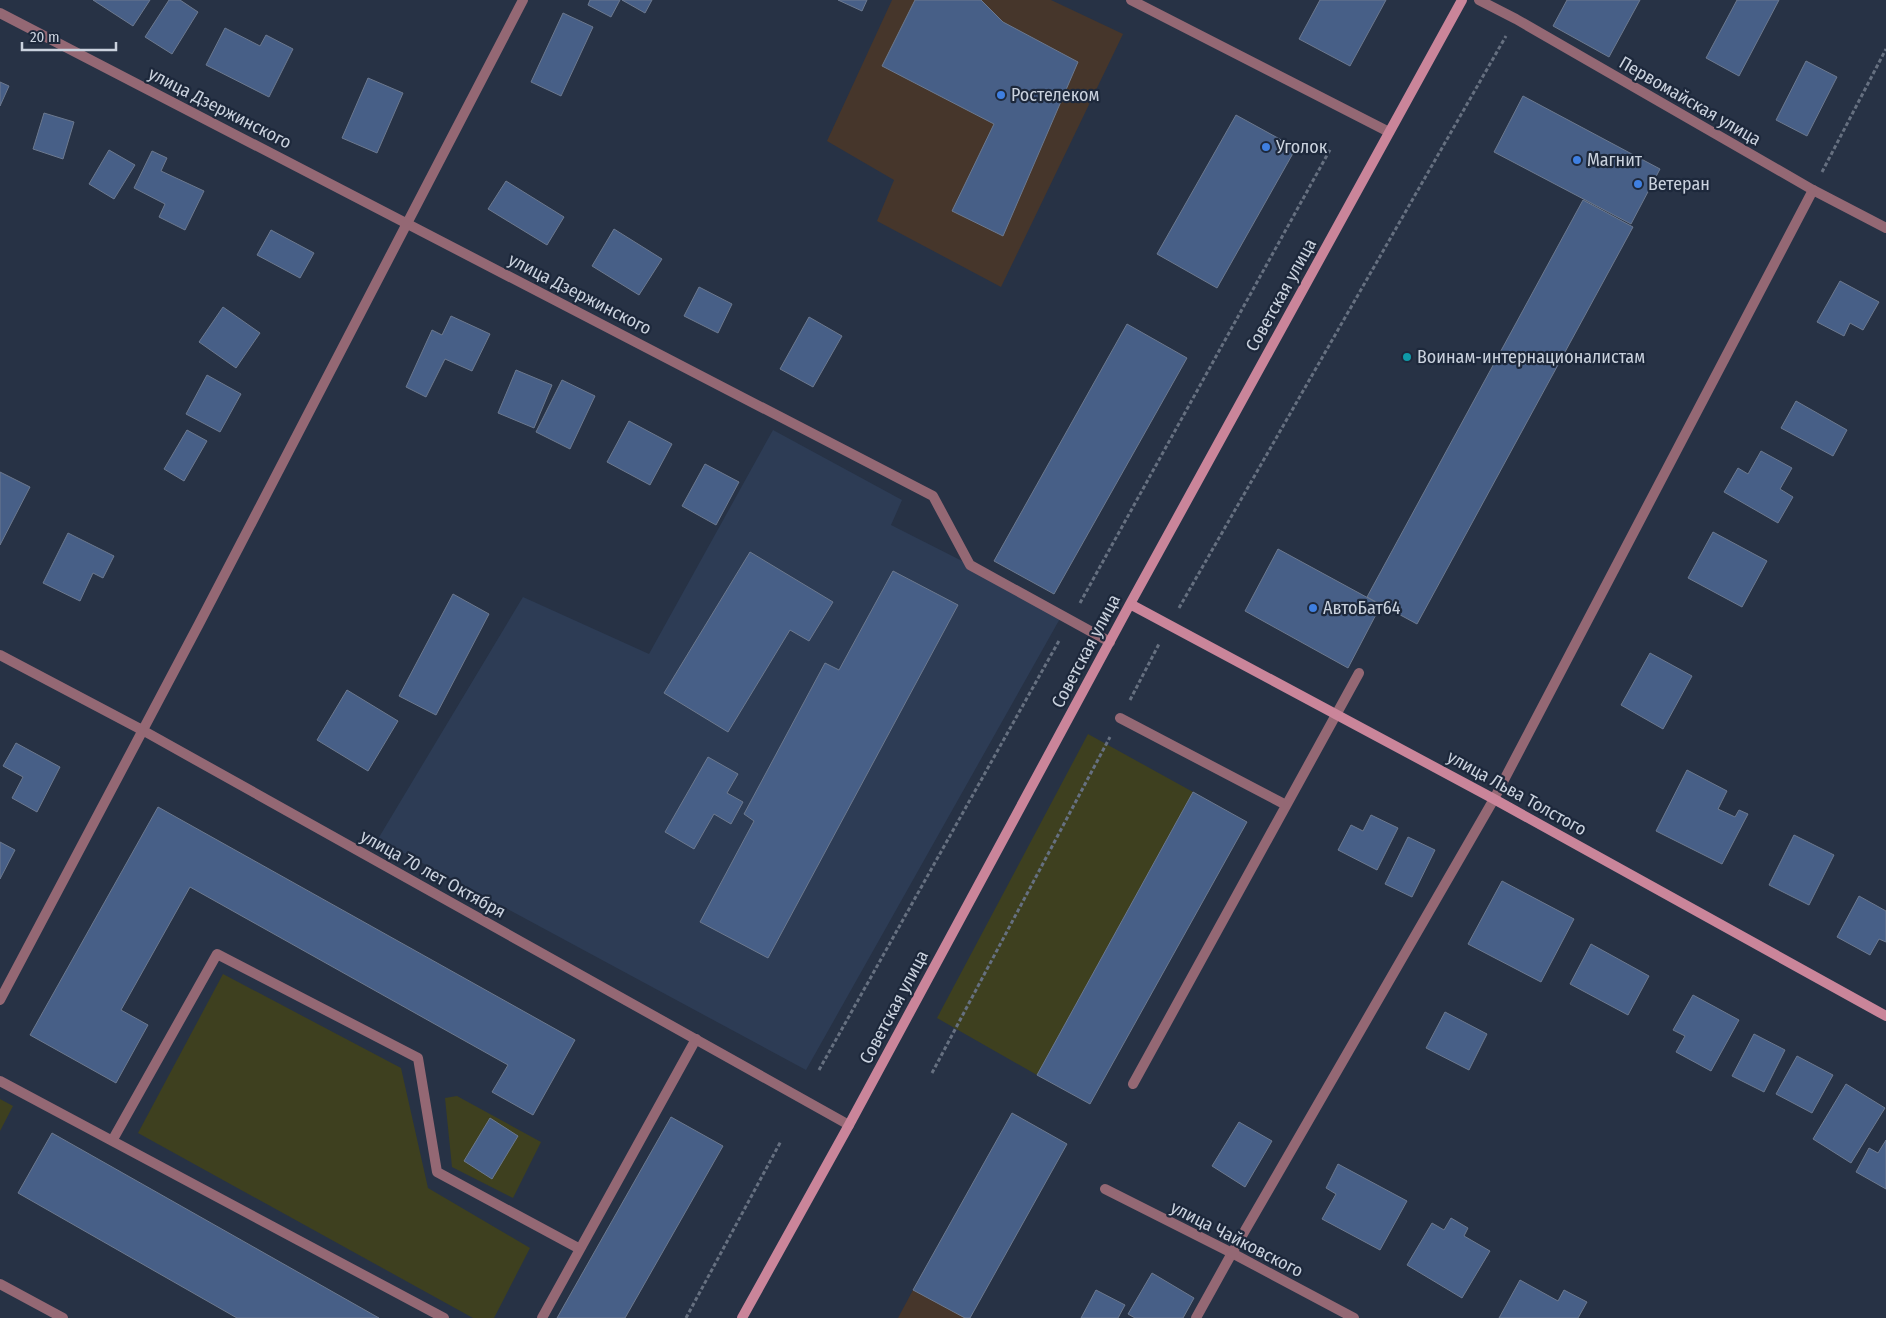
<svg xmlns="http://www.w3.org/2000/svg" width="1886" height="1318" viewBox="0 0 1886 1318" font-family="'Fira Sans Condensed',sans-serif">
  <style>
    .built { fill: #2d3c55 }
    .industrial { fill: #46362b }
    .green { fill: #3e401f }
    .building { fill: #475f87; stroke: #6c798f }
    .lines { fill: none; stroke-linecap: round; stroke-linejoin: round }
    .path { stroke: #667080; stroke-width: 3; stroke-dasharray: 4 2.5; stroke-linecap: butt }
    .lane { stroke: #946874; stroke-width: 10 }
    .street { stroke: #946874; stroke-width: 10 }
    .secondary { stroke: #ca859a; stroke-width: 10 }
    .shop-dot { fill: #3f7fe0; stroke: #1d283b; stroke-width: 2 }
    .culture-dot { fill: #0f9aa8; stroke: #1d283b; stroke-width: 2 }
    .labels { text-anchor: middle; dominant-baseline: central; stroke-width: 4.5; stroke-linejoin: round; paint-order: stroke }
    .poi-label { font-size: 18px; fill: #cad2de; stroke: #1d283b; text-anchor: start }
    .street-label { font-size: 18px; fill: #cad2de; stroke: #1d283b }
  </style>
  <rect width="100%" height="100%" fill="#273245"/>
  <!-- built -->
  <path class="built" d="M773 430 902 500 891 525 970 565 1062 615 806 1070 378 839 523 597 649 654Z"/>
  <!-- industrial -->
  <path class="industrial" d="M892 0H1051L1123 34 1001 287 877 221 894 180 827 141Z
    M913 1290 967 1318H898Z"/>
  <!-- green -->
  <path class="green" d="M1088 734 1193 792 1037 1075 937 1018Z
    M223 974 401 1068 428 1188 530 1248 494 1318H473L138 1133Z
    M457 1096 541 1142 513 1198 452 1167 445 1098Z
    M0 1099 13 1106 0 1131Z"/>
  <!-- building -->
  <path class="building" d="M93 0H150L133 26Z
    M169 0H180L198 12 172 54 145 37Z
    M590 0H620L611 17 588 5Z
    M622 0H652L645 13Z
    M838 0H867L862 11Z
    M915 0H981L1003 22 1078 62 1003 236 952 211 994 124 882 66Z
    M1320 0H1386L1350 66 1299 39Z
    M1567 0H1640L1609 57 1553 26Z
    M1737 0H1779L1739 76 1706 58Z
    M563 13 593 27 561 96 531 82Z
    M225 28 260 46 266 35 293 49 269 97 206 65Z
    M1806 61 1837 77 1807 136 1776 120Z
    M368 78 403 93 377 153 342 138Z
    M0 82 9 86 0 106Z
    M1523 96 1660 169 1631 224 1494 152Z
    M44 113 74 122 63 159 33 149Z
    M1236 115 1296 148 1217 288 1157 254Z
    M109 150 135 165 114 199 89 184Z
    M152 151 167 158 161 171 204 191 185 230 159 217 165 204 134 188Z
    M506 181 564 217 547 245 488 209Z
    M1583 200 1633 227 1417 624 1367 597Z
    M614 229 662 259 639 295 592 266Z
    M271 230 314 253 300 278 257 255Z
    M1840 281 1879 302 1863 330 1850 323 1844 336 1817 322Z
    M699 287 732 304 718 333 684 316Z
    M223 307 260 333 236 368 199 342Z
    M451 316 490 334 472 371 445 359 426 397 406 387 432 330 442 335Z
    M809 317 842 336 813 387 780 369Z
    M1127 324 1187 358 1054 594 994 561Z
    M516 370 552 385 534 428 498 413Z
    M207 375 241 394 220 432 186 414Z
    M562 380 595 396 570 449 536 432Z
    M1796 401 1847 430 1833 456 1781 428Z
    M629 421 672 444 650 485 607 462Z
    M187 430 207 441 184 481 164 469Z
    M1761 451 1792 468 1780 489 1793 497 1778 523 1724 492 1738 468 1748 474Z
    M705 464 739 482 716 525 682 506Z
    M0 472 30 487 0 545Z
    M1713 532 1767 561 1742 607 1688 578Z
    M68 533 114 556 103 578 93 573 80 601 43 583Z
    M1278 549 1381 605 1348 668 1245 611Z
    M750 552 833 602 809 641 790 630 728 732 664 693Z
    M893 571 958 605 768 958 700 922 754 821 744 814 825 663 839 670Z
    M453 594 489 614 436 715 399 696Z
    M1650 653 1692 676 1663 729 1621 705Z
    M347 690 398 721 368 771 317 740Z
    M16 743 60 767 37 812 12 798 23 777 3 766Z
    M708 757 738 774 727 793 743 802 731 824 714 814 694 849 665 832Z
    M1687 770 1727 791 1718 809 1735 817 1739 810 1748 814 1722 864 1656 831Z
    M1193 792 1247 822 1090 1104 1037 1075Z
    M158 807 575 1040 533 1115 492 1092 508 1065 190 887 121 1010 148 1025 116 1083 30 1035Z
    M1371 815 1398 828 1377 870 1338 850 1351 825 1363 831Z
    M1794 835 1834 855 1809 905 1769 885Z
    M1408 837 1435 850 1412 897 1385 884Z
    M0 842 15 850 0 879Z
    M1502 881 1574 919 1541 982 1468 944Z
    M1859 896 1886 911V942L1879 939 1870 955 1837 937Z
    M1591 944 1649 976 1628 1015 1570 984Z
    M1693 995 1739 1020 1711 1071 1676 1052 1685 1036 1673 1030Z
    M1445 1012 1487 1034 1469 1070 1426 1048Z
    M1754 1034 1785 1050 1764 1092 1732 1076Z
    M1797 1056 1833 1075 1812 1113 1776 1094Z
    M1846 1084 1885 1108 1851 1163 1813 1139Z
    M1012 1113 1067 1144 970 1318H965L913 1290Z
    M671 1117 723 1146 625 1318H557Z
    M490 1118 518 1136 492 1179 464 1161Z
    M1239 1122 1272 1141 1245 1187 1212 1166Z
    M52 1133 379 1318H237L18 1193Z
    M1886 1140V1189L1856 1172 1869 1148 1878 1153Z
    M1338 1164 1407 1201 1380 1250 1322 1219 1336 1194 1326 1188Z
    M1451 1218 1468 1228 1464 1236 1490 1251 1462 1298 1407 1265 1432 1223 1444 1230Z
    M1152 1273 1194 1298 1183 1318H1135L1128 1314Z
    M1520 1280 1558 1301 1564 1290 1587 1302 1578 1318H1499Z
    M1096 1290 1125 1305 1118 1318H1081Z"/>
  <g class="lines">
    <!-- path -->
    <path class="path" d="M1822 172 1886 49
      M1080 603 1331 148
      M1179 608 1506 36
      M1130 700 1159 644
      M819 1070 1060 639
      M932 1073 1110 737
      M686 1318 781 1141"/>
    <!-- lane -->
    <path class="lane" d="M1120 718 1286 805
      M1494 799 1813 190
      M0 1081 444 1318
      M1133 1084 1359 673
      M112 1141 217 954 418 1058 437 1172 580 1249
      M542 1318 696 1039
      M1196 1318 1232 1253"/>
    <!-- street -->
    <path class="street" d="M1131 0 1389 132
      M1479 0 1516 19 1813 190 1886 228
      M0 13 933 496 970 565 1110 642
      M0 655 144 731 849 1125
      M0 1000C177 668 351 335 523 0
      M1105 1189 1232 1253 1354 1318
      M1232 1253 1494 799
      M0 1284 63 1318"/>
    <!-- secondary -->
    <path class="secondary" d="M1130 604 1494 799 1886 1016
      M742 1318 849 1125 1130 604 1462 0"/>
  </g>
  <!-- markers -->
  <g class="shop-dot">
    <circle cx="1001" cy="95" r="5"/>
    <circle cx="1266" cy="147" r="5"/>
    <circle cx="1577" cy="160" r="5"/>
    <circle cx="1638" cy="184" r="5"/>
    <circle cx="1313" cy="608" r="5"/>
  </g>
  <circle class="culture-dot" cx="1407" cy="357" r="5"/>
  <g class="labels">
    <!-- poi labels -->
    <g class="poi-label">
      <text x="1011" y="95">Ростелеком</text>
      <text x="1276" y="147">Уголок</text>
      <text x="1587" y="160">Магнит</text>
      <text x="1648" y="184">Ветеран</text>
      <text x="1417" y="357">Воинам-интернационалистам</text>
      <text x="1323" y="608">АвтоБат64</text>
    </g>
    <!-- street labels -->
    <g class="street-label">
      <text transform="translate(1690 101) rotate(30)">Первомайская улица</text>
      <text transform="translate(220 108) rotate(27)">улица Дзержинского</text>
      <text transform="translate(580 294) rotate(27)">улица Дзержинского</text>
      <text transform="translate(1281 295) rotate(-61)">Советская улица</text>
      <text transform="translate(1086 651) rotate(-62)">Советская улица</text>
      <text transform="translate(1517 793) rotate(29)">улица Льва Толстого</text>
      <text transform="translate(433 874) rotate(29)">улица 70 лет Октября</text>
      <text transform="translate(894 1007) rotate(-62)">Советская улица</text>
      <text transform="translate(1237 1239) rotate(27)">улица Чайковского</text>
    </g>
  </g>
  <!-- scale -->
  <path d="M22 42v8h94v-8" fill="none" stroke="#cad2de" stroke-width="2.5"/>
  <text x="30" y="42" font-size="15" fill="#cad2de" stroke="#1d283b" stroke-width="4" paint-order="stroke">20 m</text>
</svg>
